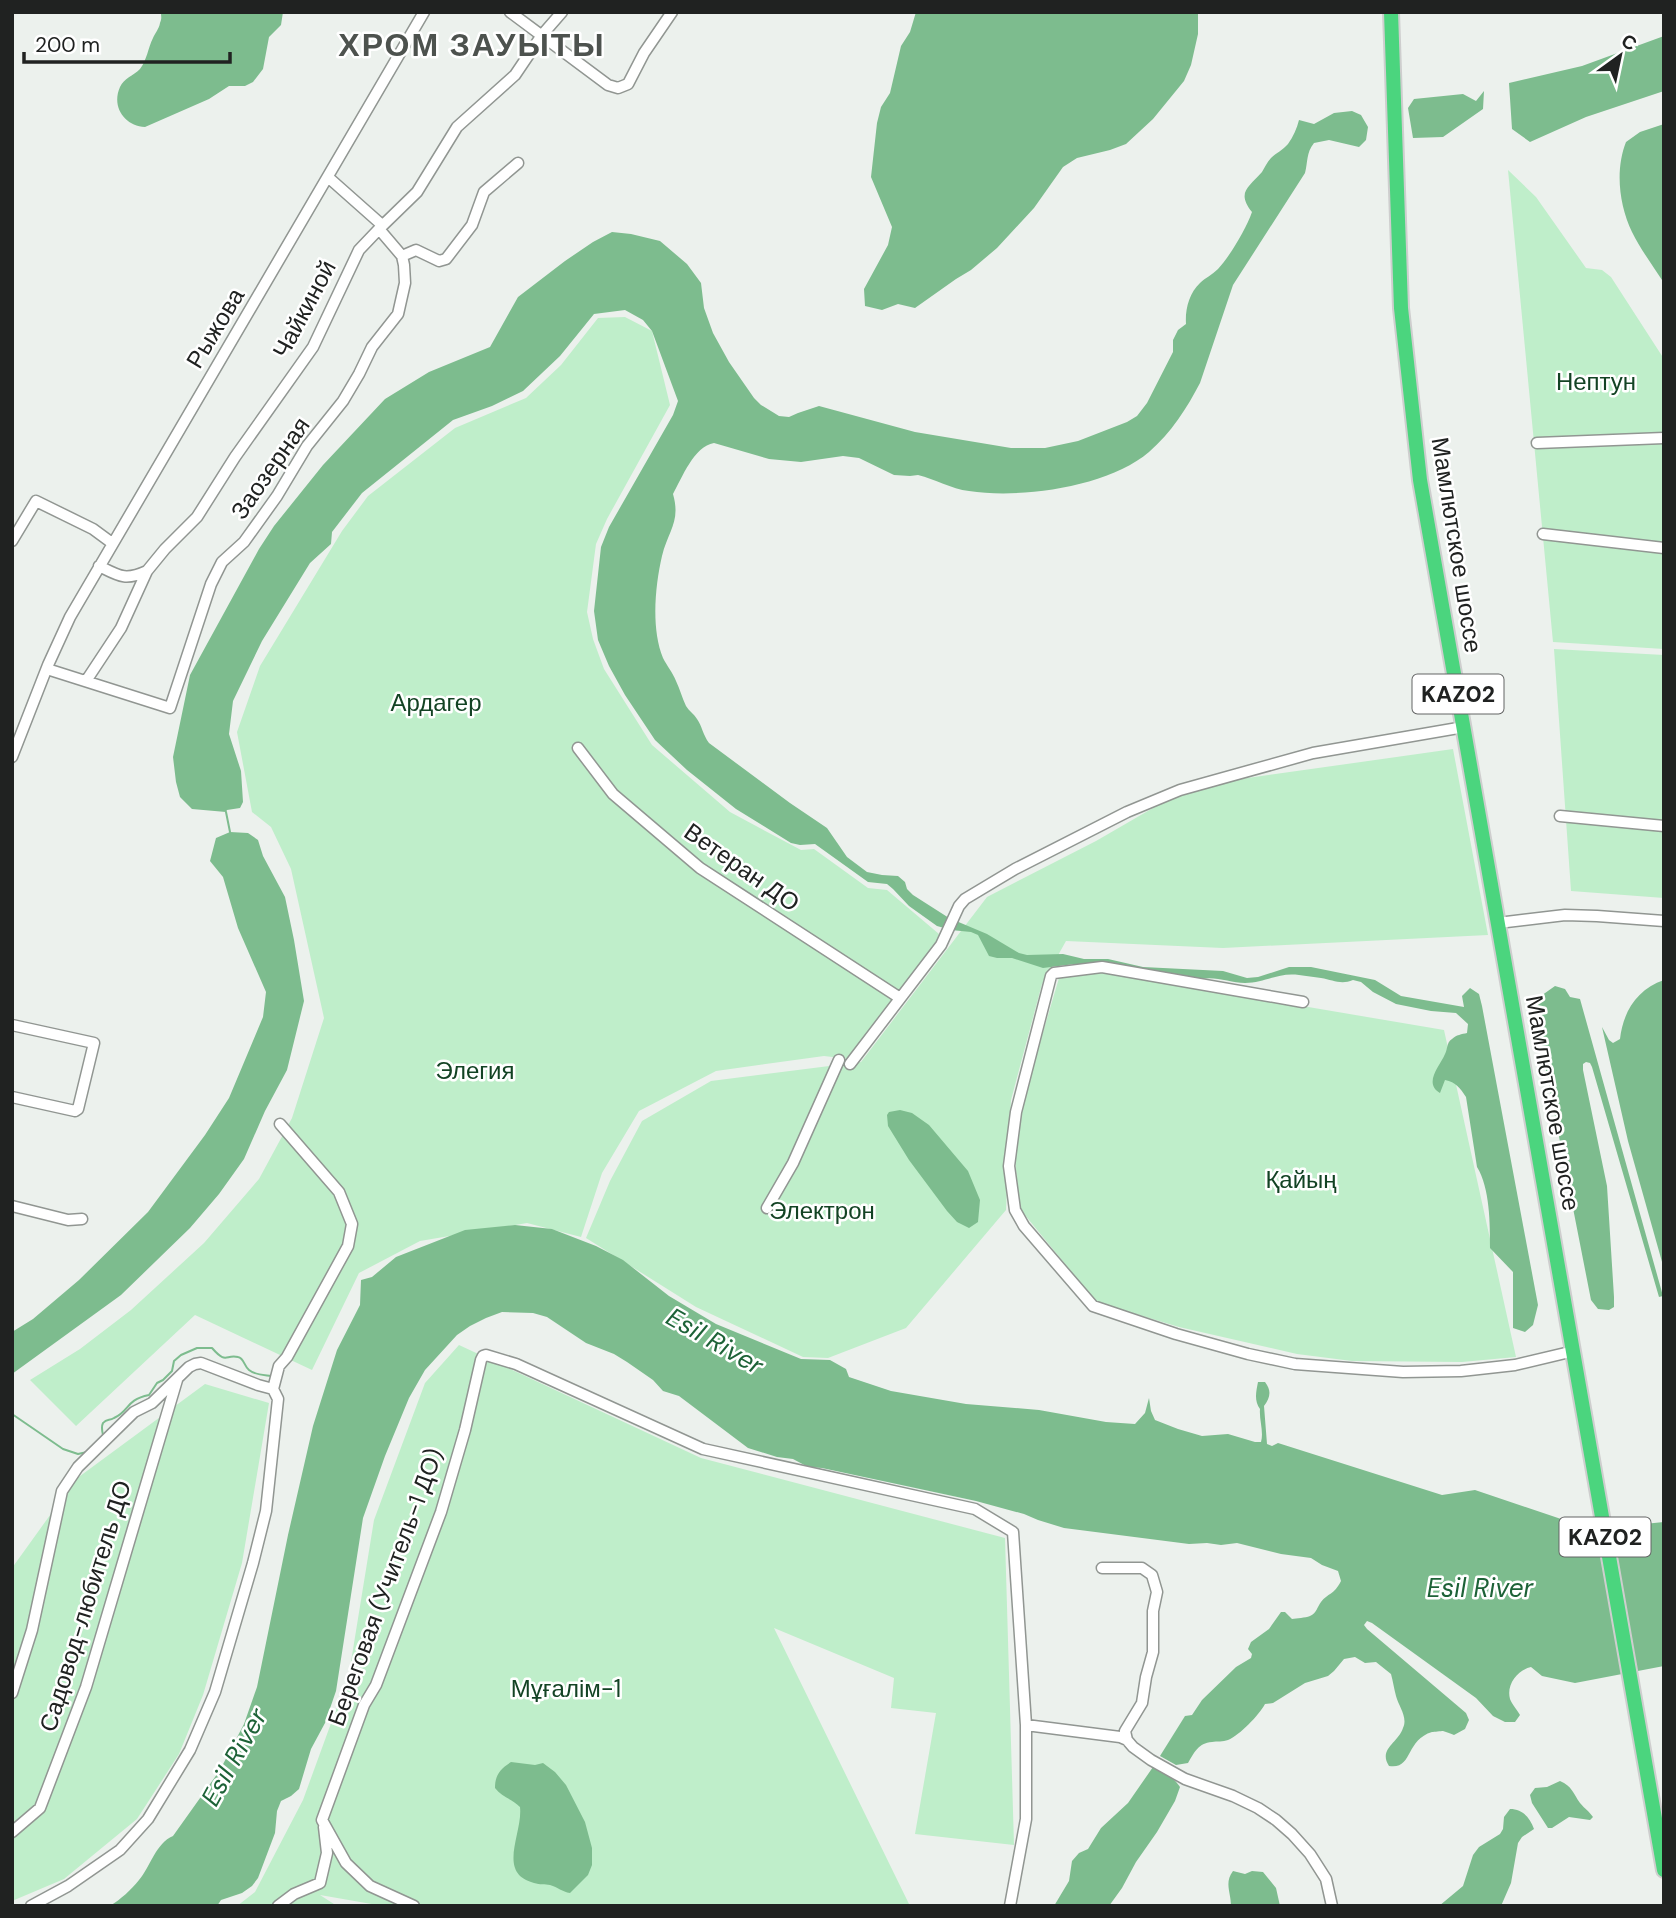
<svg xmlns="http://www.w3.org/2000/svg" width="1676" height="1918" viewBox="0 0 1676 1918" font-family="'DM Sans',sans-serif">
  <style>
    .green { fill: #bfeeca }
    .water { fill: #7dbc8e }
    .lines { fill: none; stroke-linecap: round; stroke-linejoin: round }
    .stream { stroke: #7dbc8e; stroke-width: 2 }
    .minor-casing { stroke: #919692; stroke-width: 13 }
    .highway-casing { stroke: #cecece; stroke-width: 18 }
    .minor { stroke: #fff; stroke-width: 10 }
    .highway { stroke: #4bd57e; stroke-width: 14 }
    .labels { text-anchor: middle; dominant-baseline: central; stroke-width: 5; stroke-linejoin: round; paint-order: stroke }
    .shield { fill: #fff; stroke: #636464; stroke-width: 2 }
    .shield-label { font-size: 23px; font-weight: bold; fill: #202221 }
    .street-label { font-size: 24px; fill: #202221; stroke: #fff }
    .park-label { font-size: 24px; fill: #134324; stroke: #fff }
    .water-label { font-size: 26px; font-style: italic; fill: #1d6237; stroke: #fff }
    .district-label { font-size: 32px; font-weight: bold; letter-spacing: 2px; fill: #4d524e; stroke: #fff }
  </style>
  <rect width="100%" height="100%" fill="#ecf1ed"/>
  <!-- green -->
  <path class="green" d="M1508 170 1536 197 1586 268 1602 270 1611 277 1664 359V649L1553 642Z
    M625 317 652 331 670 405 607 519 596 544 587 612 593 639 604 669 652 745 730 812 801 850 814 849 868 888 887 890 939 934 937 943 849 1059 824 1056 716 1071 639 1111 602 1173 581 1237 527 1223 420 1241 359 1273 312 1370 195 1315 76 1426 30 1380 80 1349 131 1310 204 1243 259 1179 292 1118 324 1018 291 869 271 827 252 812 237 732 260 666 342 531 368 496 455 428 526 398 561 365 598 318Z
    M1554 649 1664 655V898L1571 891Z
    M1453 749 1488 935 1223 948 1066 941 1042 984 1011 1100 1006 1210 906 1328 828 1358 803 1357 696 1307 586 1238 610 1181 642 1121 711 1081 861 1062 987 897 1096 841 1191 786Z
    M1101 972 1444 1030 1516 1357 1462 1362 1352 1361 1297 1354 1179 1327 1096 1302 1020 1209 1015 1160 1023 1100 1059 978Z
    M459 1345 701 1458 1005 1538 1014 1845 915 1834 936 1713 891 1708 894 1678 774 1628 910 1906H383L320 1895 337 1906H237L255 1892 303 1800 349 1674 374 1520 425 1383Z
    M205 1384 269 1403 242 1563 203 1695 179 1754 137 1819 64 1879 12 1901V1568L76 1479Z"/>
  <!-- water -->
  <path class="water" d="M161 12H283L281 25 269 37 263 69 253 82 245 86H229L209 99 145 127C125 126 111 107 120 87 124 78 133 76 140 69 147 60 148 48 153 38 155 33 159 29 160 23 162 18 161 17 161 12Z
    M916 12H1198V34L1191 65 1184 81 1153 119 1126 144 1110 150 1077 158 1063 167 1034 208 997 248 971 270 956 279 915 308 898 304 882 310 865 306 864 289 888 245 892 227 871 177 877 123 881 107 890 93 901 46 910 32Z
    M1664 36V91L1586 117 1530 142 1512 129 1509 83 1582 66Z
    M1484 91 1483 109 1443 137 1413 138 1408 108 1414 99 1463 94 1476 101Z
    M1352 111 1361 115 1368 127 1366 140 1359 147 1329 140 1314 143C1306 153 1308 162 1305 173L1233 285 1200 383C1187 408 1171 433 1149 452 1108 487 1021 499 969 491 951 489 935 479 918 475L910 476 894 475 859 458 843 456 801 462 769 459 714 443C694 446 682 478 673 494 681 522 668 531 662 556 655 586 651 629 663 658 667 666 673 673 676 681 680 689 682 698 686 706 689 711 694 714 697 719 702 726 703 735 709 743L790 803 827 828 847 857 867 872 882 875 898 876 905 882 907 889 913 895 949 918 987 934 1019 953 1027 955 1063 954 1084 959H1108L1143 967 1223 971 1247 978 1258 977 1289 967H1311L1375 980 1401 996 1464 1007 1462 996 1470 988 1479 994 1482 1006 1538 1305 1533 1325 1525 1332 1513 1328V1272L1490 1248C1490 1224 1490 1188 1477 1167L1466 1097C1460 1088 1456 1082 1445 1080L1440 1093C1423 1083 1440 1066 1445 1054 1448 1049 1446 1043 1452 1039 1456 1035 1462 1034 1467 1033L1468 1024 1456 1013 1431 1011 1396 1004 1373 992 1361 982 1353 980C1341 985 1333 980 1321 978 1314 977 1306 976 1299 975 1278 972 1265 983 1245 983 1229 983 1211 974 1196 981L1103 964H1075L1043 968 1012 958H997L989 956 978 935 971 932 951 930 937 926 909 906 893 889 887 884 868 882 815 844 800 845 791 843 736 809 687 770 655 740 625 695 609 666 598 640 594 611 601 547 609 527 673 415 678 401 652 331 643 320 625 310 594 314 560 356 523 391 492 406 453 420 362 493 332 532 331 544 310 563 262 641 233 701 229 734 241 771 243 802 240 808 227 810 226 812 192 809 180 797 176 782 173 757 190 675 259 549 274 526 323 465 385 399 429 372 490 347 518 297 565 261 593 242 612 232 631 234 660 241 687 264 701 283 704 308 713 333 729 362 754 398 761 405 779 416 789 417 798 413 819 406 915 432 1011 448H1045L1078 441 1127 422 1137 416 1147 403 1173 352V340L1178 330 1186 324C1185 310 1189 293 1200 283 1205 278 1212 275 1218 269 1230 256 1246 229 1252 212 1236 192 1249 187 1262 172 1265 167 1267 162 1271 158 1276 153 1283 150 1288 144 1293 137 1297 128 1299 120L1314 124 1334 113Z
    M1664 124V283C1653 266 1641 250 1632 232 1619 205 1615 170 1626 142L1640 132Z
    M230 832 248 833 258 840 263 856 285 897 294 940 304 1001 287 1070 265 1111 244 1159 219 1194 190 1228 121 1295 12 1374V1332L33 1319 79 1280 148 1212 205 1135 229 1098 263 1017 266 992 238 928 223 877 210 861 216 838Z
    M1664 980V1269L1628 1141 1602 1027 1609 1040 1613 1043 1620 1039C1623 1012 1637 989 1664 980Z
    M1555 986 1565 989 1570 997 1580 999 1663 1296 1659 1297 1592 1067 1590 1063 1586 1062 1583 1064V1070L1607 1186 1614 1297V1307L1609 1310 1598 1309 1591 1300 1534 1009 1538 998Z
    M900 1110 912 1113 929 1125 968 1171 980 1200 978 1222 969 1228 957 1222 947 1211 909 1160 888 1126 887 1115 889 1112Z
    M515 1225 552 1229 596 1246 623 1260 669 1296 716 1324 801 1359 830 1360 846 1369 849 1377 891 1391 966 1404 1039 1410 1106 1422 1135 1424 1145 1413 1149 1398 1151 1411 1155 1420 1178 1429 1202 1436 1228 1434 1255 1442H1261C1264 1432 1259 1420 1260 1409 1254 1401 1256 1392 1258 1382H1265C1272 1391 1270 1398 1264 1406L1267 1444 1272 1446 1278 1443 1442 1495 1475 1490 1567 1521 1624 1526 1664 1522V1666L1575 1683 1542 1676 1531 1667C1518 1670 1506 1684 1510 1699 1512 1704 1517 1710 1520 1715L1515 1722H1505L1493 1716 1476 1698 1372 1623 1367 1621 1364 1625 1367 1629 1466 1713 1469 1720 1465 1729 1454 1735C1451 1734 1447 1732 1443 1731 1441 1731 1434 1732 1432 1732 1405 1740 1413 1770 1389 1766 1378 1749 1398 1743 1403 1728 1408 1717 1399 1707 1396 1696 1394 1689 1393 1681 1391 1674L1376 1662 1365 1663 1355 1657 1344 1659 1334 1671 1328 1676 1305 1683 1273 1703 1265 1704C1259 1715 1240 1735 1228 1740 1223 1742 1217 1741 1212 1742 1198 1743 1194 1753 1188 1763L1176 1765 1160 1756 1185 1716 1192 1715 1202 1700 1236 1667 1251 1658 1252 1654 1248 1649 1251 1642 1269 1629 1281 1612H1285L1292 1619C1297 1618 1305 1618 1310 1616 1317 1613 1317 1607 1321 1602 1328 1593 1334 1595 1341 1581L1338 1571 1322 1565 1311 1558 1281 1554 1237 1543 1221 1545 1207 1543 1189 1544 1064 1528 1038 1520 1024 1514 976 1501 822 1468 808 1467 793 1459 777 1457 748 1448 679 1396 663 1391 653 1380 627 1362 614 1354 586 1343 547 1317 533 1313 502 1312 486 1318 470 1326 457 1335 425 1370 409 1398 385 1456 363 1518 336 1691 325 1723 311 1749 299 1789 291 1796 281 1801 277 1811 275 1833 258 1878 252 1886 242 1893 221 1900 217 1906H110C121 1899 131 1890 139 1880 150 1867 156 1843 173 1836L220 1770 244 1724 257 1687 288 1535 313 1426 337 1350 360 1305 361 1280 372 1277 396 1257 465 1230Z
    M511 1762 535 1765 543 1763 555 1772 566 1785 585 1822 592 1848V1865L588 1875 570 1893C562 1892 558 1887 550 1885 545 1884 540 1885 534 1883 496 1873 523 1834 520 1807 512 1799 502 1797 495 1788 495 1775 500 1769 511 1762Z
    M1153 1767C1164 1769 1174 1778 1180 1787L1175 1801 1157 1832 1136 1862 1122 1888 1109 1906H1054L1069 1881 1072 1861 1079 1853 1088 1849 1101 1828 1128 1803Z
    M1560 1781C1572 1786 1573 1793 1580 1803 1585 1809 1589 1811 1593 1817L1590 1820 1569 1817 1552 1828H1548L1532 1803 1530 1795 1535 1788 1547 1787Z
    M1510 1809C1523 1809 1530 1818 1534 1829L1522 1837 1518 1843 1511 1883 1501 1906H1439L1463 1886 1473 1855 1479 1847 1500 1834 1503 1829 1504 1817Z
    M1233 1871 1245 1874 1252 1871 1263 1872 1276 1888 1280 1906H1231C1231 1892 1224 1883 1233 1871Z"/>
  <g class="lines">
    <!-- stream -->
    <path class="stream" d="M226 812 230 832
      M12 1414 63 1449 78 1454 87 1452
      M98 1441 103 1435C102 1431 101 1427 103 1423 107 1418 109 1421 114 1418 130 1411 125 1400 149 1395L157 1383 163 1380 172 1371 174 1361 181 1355 197 1348H212C227 1365 225 1354 238 1357 244 1358 244 1366 249 1370 255 1375 264 1375 271 1376"/>
    <defs>
      <path id="minor" d="M510 12 608 85 618 88 628 84 644 53 672 12
        M329 178 382 225
        M402 256 416 250 439 261 446 259 472 225 484 192 518 163
        M1537 443 1664 438
        M1543 534 1664 548
        M12 541 36 501 93 529 112 543
        M99 566C119 576 125 581 147 571
        M47 669 170 708 211 584 222 562 244 542 277 496 307 446 343 401 359 374 372 347 398 314 405 283 404 265 402 256 379 229
        M86 681 121 628 147 571 165 549 197 517 235 457 313 347 359 250 379 229 417 192 457 127 515 75 542 35 562 12
        M578 748 613 794 700 868 900 998
        M12 757 48 665 70 617 424 12
        M1560 816 1664 826
        M1498 923 1565 915 1597 916 1664 921
        M1303 1002 1102 967 1054 973 1051 976 1016 1112 1009 1166 1015 1210 1024 1226 1093 1306 1176 1334 1248 1354 1295 1364 1403 1372 1461 1371 1515 1365 1574 1351
        M12 1025 94 1043 78 1109 75 1111 12 1097
        M850 1064 941 945 959 906 965 899 1015 869 1127 812 1180 790 1313 753 1464 727
        M12 1206 68 1220 82 1219
        M767 1208 793 1163 839 1060
        M1102 1568H1142L1152 1575 1157 1592 1153 1611V1652L1146 1677 1142 1703 1125 1731 1127 1740 1133 1747 1151 1760 1185 1779 1233 1796 1258 1808 1276 1820 1292 1834 1310 1854 1326 1879 1332 1906
        M12 1693 32 1630 62 1491 78 1467 134 1412 152 1403 189 1367 195 1364 201 1363 258 1385 273 1389
        M1026 1725 1120 1737 1127 1740
        M12 1832 40 1808 86 1687 177 1380
        M31 1906 68 1886 120 1850 148 1819 190 1750 215 1692 253 1563 266 1511 278 1399 273 1389 279 1366 287 1357 348 1246 352 1224 339 1192 280 1124
        M278 1906 294 1894 320 1883 327 1853 324 1827
        M414 1906 370 1886 346 1863 322 1820 364 1705 376 1685 441 1512 465 1430 481 1360 483 1356 486 1355 516 1364 703 1449 975 1509 1013 1532 1026 1725V1819L1010 1906"/>
      <path id="highway" d="M1391 12 1401 308 1420 480 1664 1870"/>
    </defs>
    <!-- minor casing -->
    <use href="#minor" class="minor-casing"/>
    <!-- highway casing -->
    <use href="#highway" class="highway-casing"/>
    <!-- minor -->
    <use href="#minor" class="minor"/>
    <!-- highway -->
    <use href="#highway" class="highway"/>
  </g>
  <g class="labels">
    <!-- shield labels -->
    <g class="shield">
      <rect x="1412.5" y="674.5" width="91" height="39" rx="5"/>
      <rect x="1559.5" y="1517.5" width="91" height="39" rx="5"/>
    </g>
    <g class="shield-label">
      <text x="1458" y="694">KAZ02</text>
      <text x="1605" y="1537">KAZ02</text>
    </g>
    <!-- street labels -->
    <g class="street-label">
      <text transform="translate(304 309) rotate(-62)">Чайкиной</text>
      <text transform="translate(215 328) rotate(-59)">Рыжова</text>
      <text transform="translate(270 468) rotate(-55)">Заозерная</text>
      <text transform="translate(1457 545) rotate(81)">Мамлютское шоссе</text>
      <text transform="translate(742 867) rotate(35)">Ветеран ДО</text>
      <text transform="translate(1553 1103) rotate(80)">Мамлютское шоссе</text>
      <text transform="translate(385 1587) rotate(-70)">Береговая (Учитель-1 ДО)</text>
      <text transform="translate(85 1606) rotate(-73)">Садовод-любитель ДО</text>
    </g>
    <!-- park labels -->
    <g class="park-label">
      <text x="1596" y="381">Нептун</text>
      <text x="436" y="702">Ардагер</text>
      <text x="475" y="1070">Элегия</text>
      <text x="1301" y="1179">Қайың</text>
      <text x="822" y="1210">Электрон</text>
      <text x="566" y="1688">Мұғалім-1</text>
    </g>
    <!-- water labels -->
    <g class="water-label">
      <text transform="translate(715 1341) rotate(30)">Esil River</text>
      <text x="1480" y="1588">Esil River</text>
      <text transform="translate(234 1757) rotate(-61)">Esil River</text>
    </g>
    <!-- district labels -->
    <g class="district-label">
      <text x="472" y="45">ХРОМ ЗАУЫТЫ</text>
    </g>
  </g>
  <!-- border -->
  <rect width="1676" height="1918" fill="none" stroke="#202221" stroke-width="28"/>
  <!-- north arrow -->
  <g transform="translate(1620 56) rotate(33)" stroke="#ffffff" stroke-width="5" paint-order="stroke">
  <path d="M0-5L12 26L0 18L-12 26Z" fill="#202221"/>
  <text y="-10" font-size="19" font-weight="bold" text-anchor="middle" fill="#202221">С</text>
  </g>
  <!-- scale -->
  <path d="M24 52v10h206v-10" fill="none" stroke="#202221" stroke-width="3.5"/>
  <text x="35" y="52" font-size="21" fill="#202221" stroke="#ffffff" stroke-width="5" paint-order="stroke">200 m</text>
</svg>
